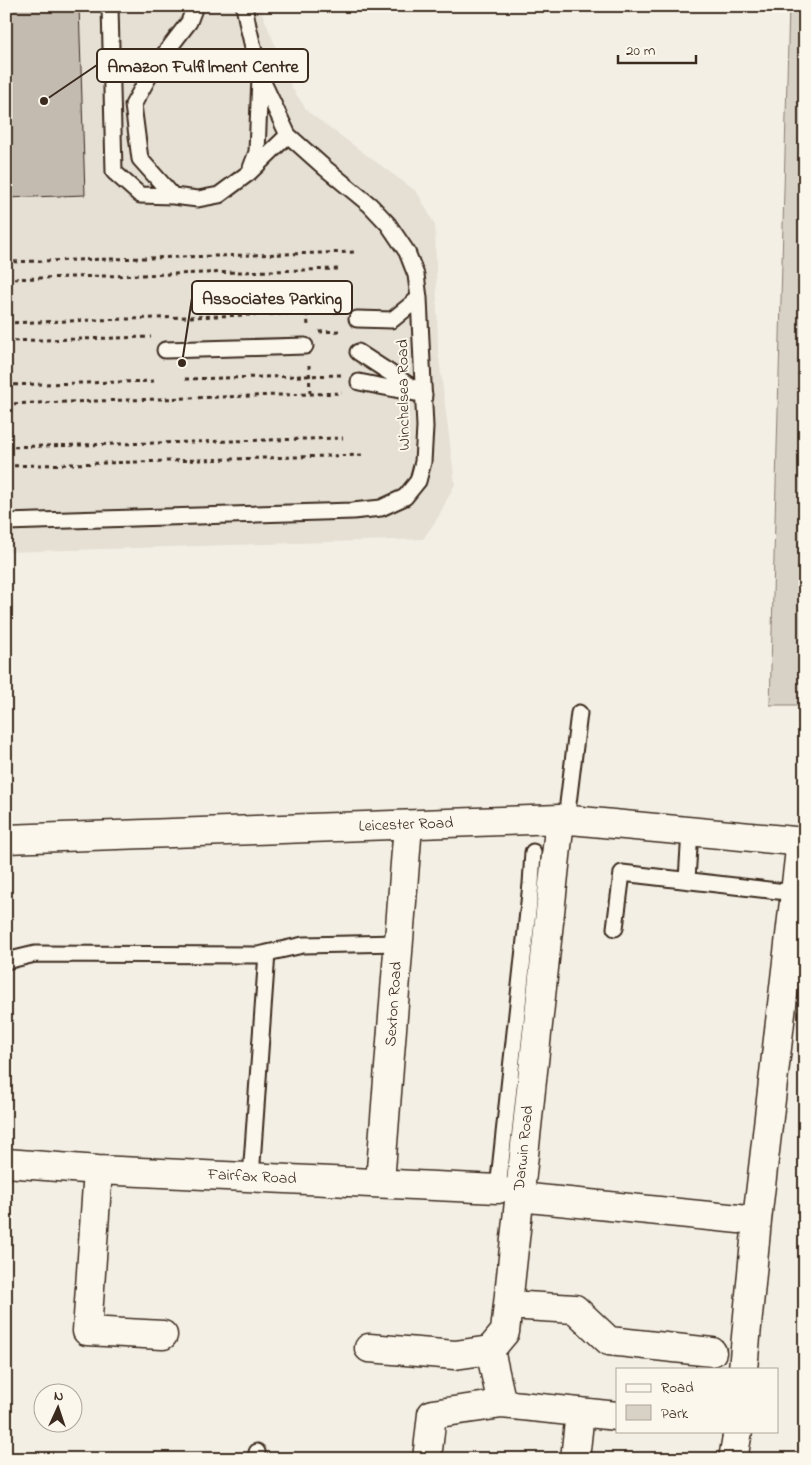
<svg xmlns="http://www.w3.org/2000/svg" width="811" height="1465" viewBox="0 0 811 1465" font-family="'Indie Flower',sans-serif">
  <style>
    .built { fill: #e5dfd4 }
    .green { fill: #d8d1c6; stroke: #8a7e72 }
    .building { fill: #c3bbb0; stroke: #3b2a1e }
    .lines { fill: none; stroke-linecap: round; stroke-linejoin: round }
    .lane-casing { stroke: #3b2a1e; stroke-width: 19 }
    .street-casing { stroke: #3b2a1e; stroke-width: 31 }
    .path { stroke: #3b2a1e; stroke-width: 3; stroke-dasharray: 4 4; stroke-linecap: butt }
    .lane { stroke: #fbf7ec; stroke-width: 15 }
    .street { stroke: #fbf7ec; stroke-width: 28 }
    .labels { text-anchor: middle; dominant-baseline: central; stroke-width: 4; stroke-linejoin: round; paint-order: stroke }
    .street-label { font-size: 16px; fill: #3b2a1e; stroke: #fbf7ec }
    .leader { fill: none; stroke: #3b2a1e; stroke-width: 2 }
    .callout-dot { fill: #3b2a1e; stroke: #fbf7ec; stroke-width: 2 }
    .callout { fill: #fbf7ec; stroke: #3b2a1e; stroke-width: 2 }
    .callout-label { font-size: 18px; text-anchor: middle; font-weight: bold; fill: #3b2a1e }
  </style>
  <rect width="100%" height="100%" fill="#f3efe4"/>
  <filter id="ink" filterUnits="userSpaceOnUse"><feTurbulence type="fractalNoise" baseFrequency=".02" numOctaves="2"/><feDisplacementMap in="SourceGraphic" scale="10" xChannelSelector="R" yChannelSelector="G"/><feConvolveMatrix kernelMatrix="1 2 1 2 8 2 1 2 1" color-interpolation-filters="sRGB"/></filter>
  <g filter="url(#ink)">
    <!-- built -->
    <path class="built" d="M6 6H261L262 13 292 88 308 112 417 192 435 225 438 350 455 484 437 519 423 539 6 552Z"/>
    <!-- green -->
    <path class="green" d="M789 6H805V705H770Z"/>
    <!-- building -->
    <path class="building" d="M6 6H79L85 195 6 198Z"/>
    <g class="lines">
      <defs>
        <path id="lane" d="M110 6 114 172 140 195 173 196 198 199 219 195 250 172 288 135
          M251 168 257 152 260 77
          M173 196 140 159 133 105 153 69 189 22 195 6
          M357 319 392 320 419 298
          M165 350 305 346
          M358 352 424 395
          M359 382 415 393
          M6 522 353 511 381 508 405 497 418 481 423 462 425 427 419 298 416 275 407 252 388 224 370 205 325 168 288 135 260 76 248 26 244 6
          M566 820 579 713
          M687 880 690 831
          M615 928 622 873 795 893
          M6 961 35 954 258 955 303 945 399 943
          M251 1177 267 953
          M498 1189 531 884 533 852
          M256 1459 257 1452"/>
        <path id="street" d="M6 839 560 819 805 842
          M6 1163 98 1170 498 1189
          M98 1170 87 1331 163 1335
          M380 1182 408 825
          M519 1197 739 1219
          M508 1305 575 1309 609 1341 712 1352
          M369 1348 455 1355 490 1350 505 1332 560 819
          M490 1350 502 1404 617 1416
          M743 1369 757 1220 801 841
          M427 1459 432 1414 502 1404
          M575 1459 580 1412
          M733 1459 738 1431"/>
      </defs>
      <!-- lane casing -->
      <use href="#lane" class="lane-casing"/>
      <!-- street casing -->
      <use href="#street" class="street-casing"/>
      <!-- path -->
      <path class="path" d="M6 262 355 252
        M6 279 338 269
        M307 313 308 326
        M6 323 338 312
        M319 332 340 331
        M6 341 151 337
        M309 365 310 394
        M185 379 341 375
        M6 385 157 381
        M6 404 342 393
        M6 447 343 438
        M6 466 362 455"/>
      <!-- lane -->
      <use href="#lane" class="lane"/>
      <!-- street -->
      <use href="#street" class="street"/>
    </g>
  </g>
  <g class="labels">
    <!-- street labels -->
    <g class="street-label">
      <text transform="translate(404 395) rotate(-91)">Winchelsea Road</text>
      <text transform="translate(406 825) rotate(-2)">Leicester Road</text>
      <text transform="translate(394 1004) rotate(-86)">Sexton Road</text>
      <text transform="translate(524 1148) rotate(-84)">Darwin Road</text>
      <text transform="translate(252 1177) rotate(3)">Fairfax Road</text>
    </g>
  </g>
  <!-- callouts -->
  <path class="leader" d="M44 101L97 65M182 363L192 298"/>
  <g class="callout-dot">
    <circle cx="44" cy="101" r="5"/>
    <circle cx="182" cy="363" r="5"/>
  </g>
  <g class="callout">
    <rect x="97" y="49" width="211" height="33" rx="5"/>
    <rect x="192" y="281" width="160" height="33" rx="5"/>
  </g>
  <g class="callout-label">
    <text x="203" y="72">Amazon Fulfilment Centre</text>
    <text x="272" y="304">Associates Parking</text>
  </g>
  <!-- margin -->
  <rect width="811" height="1465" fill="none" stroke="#fbf7ec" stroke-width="25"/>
  <rect x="12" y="12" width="786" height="1440" fill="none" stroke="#3b2a1e" stroke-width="2" filter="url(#ink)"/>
  <!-- legend -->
  <rect x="616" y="1368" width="162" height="65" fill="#fbf7ec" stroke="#aea59a"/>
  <rect x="626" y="1384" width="25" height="8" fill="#fbf7ec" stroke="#aea59a"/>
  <text x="661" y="1392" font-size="15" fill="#3b2a1e">Road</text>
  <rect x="626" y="1405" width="25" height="15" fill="#d8d1c6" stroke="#aea59a"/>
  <text x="661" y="1418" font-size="15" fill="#3b2a1e">Park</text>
  <!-- north arrow -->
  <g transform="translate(58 1408) rotate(3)"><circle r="24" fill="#fbf7ec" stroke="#aea59a"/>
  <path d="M0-4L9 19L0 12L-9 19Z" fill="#3b2a1e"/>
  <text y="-8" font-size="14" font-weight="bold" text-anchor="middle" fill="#3b2a1e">N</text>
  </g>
  <!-- scale -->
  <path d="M618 55v8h78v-8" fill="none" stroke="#3b2a1e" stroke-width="2.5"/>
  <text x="626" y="55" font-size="15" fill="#3b2a1e" stroke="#fbf7ec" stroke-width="4" paint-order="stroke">20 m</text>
</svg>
